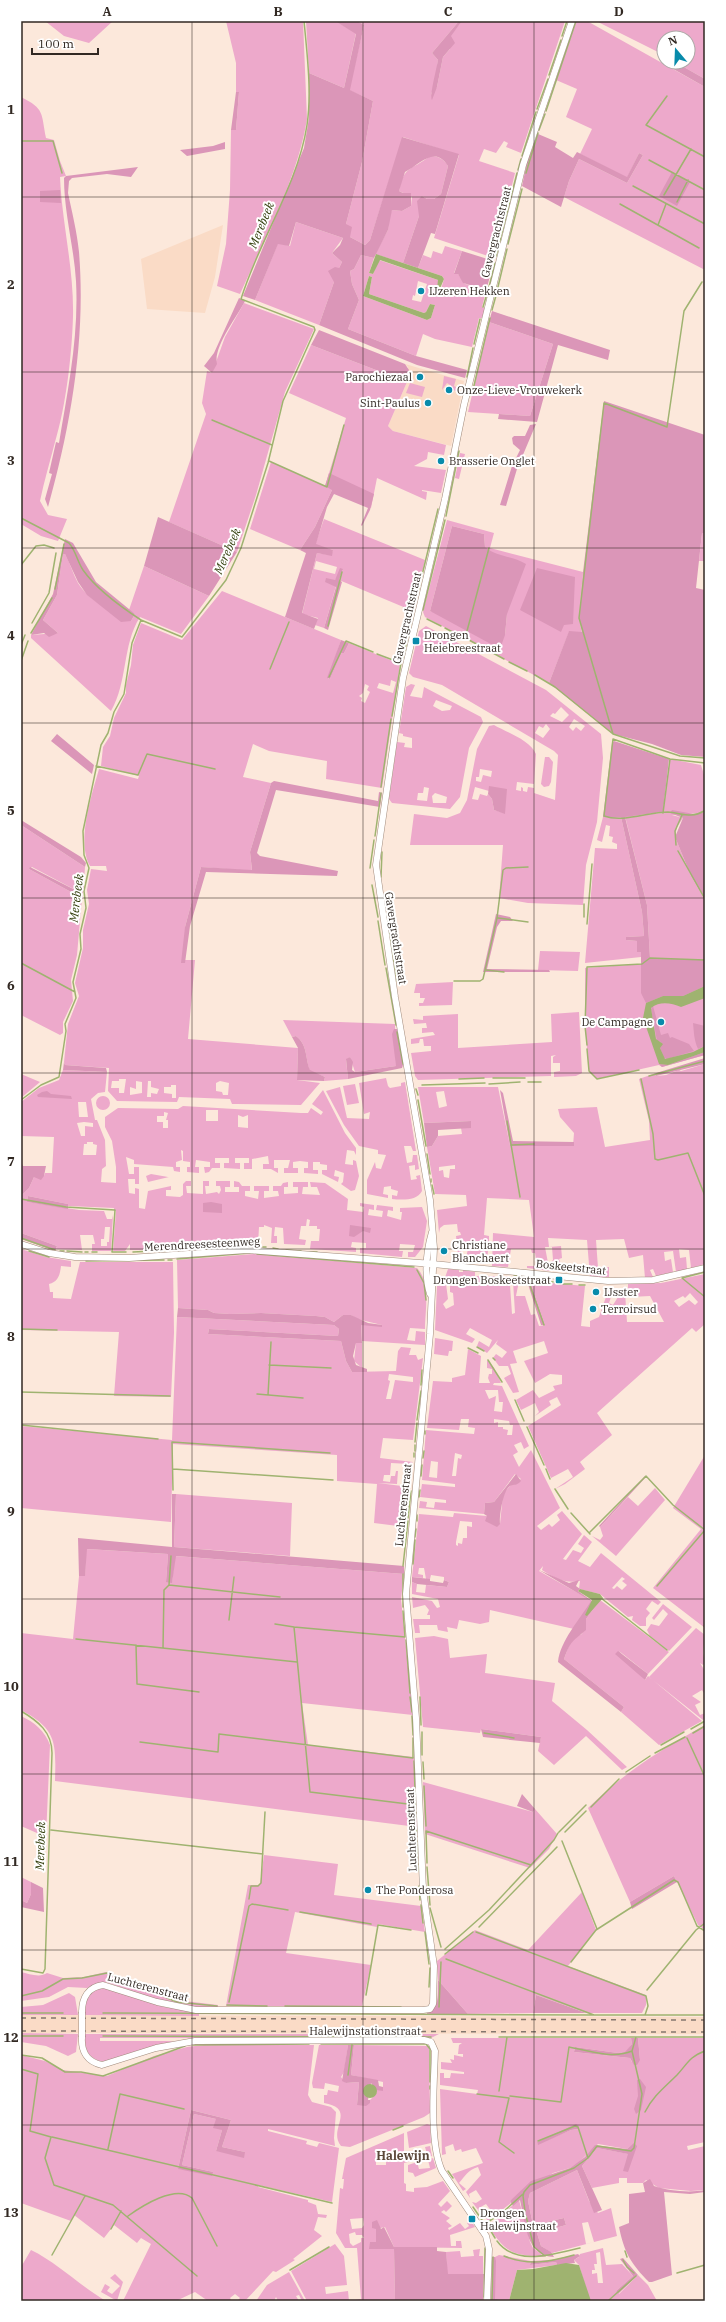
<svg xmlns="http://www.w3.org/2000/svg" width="726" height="2322" viewBox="0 0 726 2322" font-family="'IBM Plex Serif',serif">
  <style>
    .built { fill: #fadbc6 }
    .green { fill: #eda9cb; fill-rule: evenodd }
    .forest { fill: #db96b8 }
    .water { fill: #9fb370 }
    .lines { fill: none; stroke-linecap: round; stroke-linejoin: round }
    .stream { stroke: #9fb370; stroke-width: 1.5 }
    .secondary-casing { stroke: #a18b7c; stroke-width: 7 }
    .secondary { stroke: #fff; stroke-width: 6 }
    .rail { stroke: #84776e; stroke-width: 1.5; stroke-dasharray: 5 5; stroke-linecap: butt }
    .secondary-bridge-casing { stroke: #a18b7c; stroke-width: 7; stroke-linecap: butt }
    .secondary-bridge { stroke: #fff; stroke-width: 6 }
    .grid { fill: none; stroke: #322923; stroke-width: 1; stroke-opacity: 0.55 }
    .poi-dot { fill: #088bab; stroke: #fff; stroke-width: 1.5 }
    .labels { text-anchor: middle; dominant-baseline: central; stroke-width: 4; stroke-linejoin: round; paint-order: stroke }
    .street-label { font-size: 11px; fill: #322923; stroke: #fff }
    .poi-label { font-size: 11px; fill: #322923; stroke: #fff; text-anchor: start }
    .water-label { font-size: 12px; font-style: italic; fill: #2f3b07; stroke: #fff }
    .neighbourhood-label { font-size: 12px; font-weight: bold; fill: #5b483a; stroke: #fff }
    .neatline { fill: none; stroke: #322923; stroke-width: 1.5 }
    .grid-label { font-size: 13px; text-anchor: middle; font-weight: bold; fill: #322923 }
  </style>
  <rect width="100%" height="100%" fill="#fce8db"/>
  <!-- built -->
  <path class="built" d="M223 225 215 277 205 313 147 309 141 259Z
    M405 364 464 381 451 446 393 431 388 426 407 382 408 367Z
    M21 2015 705 2017V2034L21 2033Z"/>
  <!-- green -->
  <path class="green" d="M45 21H113L89 43 64 36Z
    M226 21H303L307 119C297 180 265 238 240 294L217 286 226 244 230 190 231 130H236L239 92H236V63Z
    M306 21H335L356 33 344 88 309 73Z
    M357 21H459L432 53 438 60 436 78 431 95 437 87 443 57 450 49V36L462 21H565L521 153 506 147 508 143 504 141 496 153 484 149 479 161 515 173 494 258 434 238 459 155 403 137 370 240 365 245 350 237 346 224 362 162 373 101 349 90 364 25Z
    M576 21H587L705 87V270L564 197 569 181 579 159 627 183 643 155 639 153 627 178 580 154 592 129 566 117 577 89 556 80Z
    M596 21H705V79L675 62H688V38H664V55Z
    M21 97C45 109 41 113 46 138L54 140 60 161 66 176 60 177C62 223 74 269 73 316 72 354 66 406 55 442 50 462 44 481 40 501L48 515 67 519 58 541 41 536 21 524Z
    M430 156C438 156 444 159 448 166L441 194 434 199H427L422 196 419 216 403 263 375 254 388 230 389 216 392 210 402 211 411 206 412 197 399 191C404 165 411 171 430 156Z
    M296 222 343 238 332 253 342 262 334 278V282L319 325 255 300 278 243 290 246Z
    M445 246 462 251 454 273 458 274 465 284 470 285 474 292 485 295 482 307 485 308 482 318H479L472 347 435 339 423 334 416 356 348 329 359 300 352 284 350 271 354 269 361 255 374 258 369 273 373 274 379 260 438 280V290L441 289 444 279 442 276 418 268 423 255 431 258 433 251 442 254ZM369 276 372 277 369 294 424 313 426 312 430 304 435 305 431 318 427 320 363 296ZM418 281 427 284 421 302 412 300 413 295 415 296Z
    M244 303 314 329 285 392 256 495 237 552 169 522 206 414 202 403 207 371 212 373 225 337Z
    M489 322 553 344 530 416 468 412Z
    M311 345 407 382 388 426 393 431 446 445 444 455 428 452 427 459 414 466 446 470 441 493 422 490V491L427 492 426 500 377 478 371 508 332 490 315 527 300 550 250 529 271 462 325 486 346 418 289 393Z
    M444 376 456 379 454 386 458 388 457 391 452 390 453 387 447 383 442 390Z
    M410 383 425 387 422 397 406 393Z
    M460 453 465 454 459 479 455 478Z
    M324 519 425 560 413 611 339 580 343 569 335 580 325 581 336 586 324 628 315 625 318 618 302 614 317 553 331 555 333 550 315 545ZM316 561 337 567 335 574 314 569Z
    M447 520 494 533 490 548 583 572 579 618 582 633 569 632 549 683 425 617 423 612ZM452 526 484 534 485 547 507 614 505 635 430 611Z
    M702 533H705V561H699Z
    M63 554H65C70 563 73 574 78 583 90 602 112 611 131 621L135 614 129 610 144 566 209 596 181 634 140 617C122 645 128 682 111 711L31 638V635L58 633 43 620 57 595Z
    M222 591 341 640 328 679H330L341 652 344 653 349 643 400 664 382 788 326 779 327 761 269 751 253 744 243 777 271 783 250 852 252 871 201 867 185 927V963V960H195L188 1039 298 1048 297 1080 320 1083 301 1105 237 1104H232L230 1099 179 1097 177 1102 117 1101 108 1091 109 1068 65 1065 64 1062 68 1024 79 996 75 983 83 948V930L89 904 87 890 91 869 107 871 106 866H90C76 842 92 794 99 769L138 779 139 776 101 766 103 747 110 736 114 718 126 693V685L131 665 133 645 141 623 182 640ZM391 680 396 682 393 693 377 688 379 683 390 686ZM365 684 369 686 367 690 370 692 365 703 361 701 362 698 359 696 363 693ZM119 1079H126L124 1093H119V1088H111L112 1081H119ZM136 1081 142 1082V1093L130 1095V1087L136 1089ZM148 1081H151V1087L159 1089 157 1094 151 1093V1097H147ZM220 1081 229 1083 228 1095H223L222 1092 216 1091V1083ZM171 1085H176V1098H172V1094L164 1093V1087H171Z
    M426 626 546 690 601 734 603 758 597 822 586 865 583 905 528 903 499 898 503 845H410L414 814 447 818 460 813 467 800 477 749 489 726 494 725C506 732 530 740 536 754L534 784 517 782 516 790 521 791V787L523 788V791L527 792 528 787 534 788V793L555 800 558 755 554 751 442 685 413 677 409 673 419 631ZM561 707 569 715 562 722 550 716 553 713 555 714ZM574 719 585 726 581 731 576 727 573 731 569 727ZM546 724 550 729 543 738 535 733 539 726 543 728ZM480 769 492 771 491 777 483 775 481 782 476 781V777H479ZM475 787 489 791V787L505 813 494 810 492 799 488 794 487 796 480 794 478 800 472 799Z
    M411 684 415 685 410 696 422 698 424 687 481 717 483 722 469 748 460 797 450 809 392 803 389 799 397 742 405 743 404 747 412 748V738L403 736V734L399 733 406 687ZM436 700 452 706 450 710 442 711 433 706ZM424 787 429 788 427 801 417 800 418 793H423ZM435 793 447 797 446 803H433L432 796Z
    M549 757 553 762 551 782 549 786 544 787 541 784 545 757Z
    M670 759 701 765 705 778V812L701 814 699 813 672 815 683 818 677 827 675 837 691 876 705 900V1055L662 1067 659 1065 597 1079 589 1071 585 1026V968L642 964 650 958 647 905 625 816 663 813Z
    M603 817H621L642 912 644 936 626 937V940L637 941V952H641V957L585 963 595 848 617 849V844L612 842 613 837 609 836 610 826 606 825 602 842 597 840Z
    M21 825 85 867 83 894 32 867 29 869 82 898 77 955 71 980 73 1001 63 1022V1033L60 1035 21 1015Z
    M540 951 580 952 578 971 538 970Z
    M453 982 452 1005 419 1006V1003H423L425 998H420V993H414L416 984Z
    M579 1012 582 1073 576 1076 554 1077V1072L560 1071V1063H553V1057L556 1055 551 1056V1076L418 1080 415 1076 411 1053 431 1051V1046H424L423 1039H420L419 1043 411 1044V1039L435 1035 433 1032 422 1033V1028H427L426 1023 414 1024 413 1019 423 1020V1016L458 1014V1048L552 1042 551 1014Z
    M283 1020 395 1024 396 1066 355 1072 350 1057 346 1060 348 1079 324 1081 325 1077 310 1071C305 1058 308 1045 296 1036L292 1037Z
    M705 1064V1264L691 1268 689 1250 679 1249 680 1258 686 1257 687 1269 676 1272 673 1251 664 1252 665 1261 671 1259 673 1272 656 1276 653 1269 650 1270 653 1277 645 1278 643 1255 629 1258 624 1239 596 1240 598 1268 609 1267V1277H590L587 1240 548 1238 549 1247 561 1246 562 1258 559 1259 561 1264 551 1262 553 1260 552 1247H545L548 1263 542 1262V1268L550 1269V1271L527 1268V1266H537L535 1253H532L531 1249H511L508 1267 492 1266 493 1233 534 1237 529 1200 487 1198 484 1235 489 1236V1244L474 1243 473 1249 488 1250 487 1264 465 1262 468 1249H462L461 1255H458L456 1236 461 1235 460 1232H458L457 1224 444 1225 440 1228 439 1233 437 1210 467 1206 466 1195 435 1194 427 1147 432 1146 438 1136 462 1134 461 1128H471L470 1121 424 1123 418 1087H498L510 1146H573L574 1133 560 1117 558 1109 597 1107 605 1147 650 1140 649 1121 639 1079 656 1073V1076L666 1075 679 1070 681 1071ZM444 1091 447 1106 439 1108 436 1092ZM455 1165V1169H450L449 1178 444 1177 443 1170 439 1171V1167Z
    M63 1070 107 1072 105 1092 98 1093 91 1099 95 1120H97L105 1140 106 1166 102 1169 101 1182 116 1183V1167L112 1141 105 1127V1117L118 1108 178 1109 183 1106 301 1113H308L311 1108 321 1115 323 1112 312 1104 323 1090 345 1133 356 1148V1155L354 1151 347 1150 345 1164 353 1165V1160L356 1161 359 1176 355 1190 351 1191 341 1184 343 1182 344 1173 335 1170 334 1176 339 1177 338 1182 322 1174V1170H327V1165L320 1164V1162H313V1170H318V1174L304 1173V1168H308V1162L300 1161 293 1162V1168H298V1173H284V1168H288L290 1160H274V1168H278V1173L271 1169H263V1164H269L268 1156 252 1159V1169H244V1163H249V1158H235V1163H240V1169L224 1168V1163H229V1158H215V1163H220V1168H212L209 1172 205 1173 204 1167H210V1162L196 1160 195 1167H199V1173L187 1172V1167H190V1162L183 1161V1151L181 1150 182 1160 176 1162V1167H180V1172L174 1171 173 1167 134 1164V1160L126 1157 129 1174H134V1167H139V1184H135V1179H128L129 1193 135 1194V1188L139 1189V1208L145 1209 148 1191 171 1186V1190H166V1196L180 1197 183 1195V1184L186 1181H191V1186H186L187 1193 203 1194V1181H209V1186H205L206 1194 217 1192 219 1194 221 1190 220 1186H216V1181H230V1187H225V1192H239V1187H234V1181L239 1182 242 1186H250V1191H245V1196L258 1199 259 1191H254V1186H269V1191H264V1198L279 1196 278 1191H273V1186H281L283 1183 288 1182V1187H284V1194L298 1193V1187H293V1182H308V1187H303L302 1194 320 1195 317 1187H311L310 1182 325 1183 348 1199 347 1210 363 1212 364 1207 360 1206V1203L374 1205V1210L369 1209 368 1215 382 1217 383 1211 376 1210 377 1205 393 1207V1211L388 1210 387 1216 401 1220 402 1212H400V1208L422 1207 427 1221 423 1247 415 1257H408V1252H413L415 1245 400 1244 399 1251H403L402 1257 360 1253V1248H366V1243L352 1242 351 1247 356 1248V1252L310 1249 311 1241H319L320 1229H317V1226H309L310 1220 307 1219 306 1226H301L299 1239 306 1240 305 1245 284 1244 283 1228 275 1227 274 1236H277V1243H271L272 1228 264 1225V1227H259L258 1245 231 1243 174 1246V1248L159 1250V1247H154V1250H130V1244L125 1251H113L116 1211H114V1208L68 1206V1204L28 1196 27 1202 79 1210 104 1211 107 1219H112L113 1215 111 1251H92V1244H95L93 1235H80L82 1250 56 1249 57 1246 21 1233V1196L29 1188 34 1177 44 1176 45 1173H52L54 1137 21 1136V1102L39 1088 59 1080ZM78 1102H86L88 1117H79ZM206 1110H218V1121H206ZM164 1112 168 1113 166 1120H168V1128H163V1122H157V1116H164ZM238 1115 243 1117 248 1115V1128L238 1127ZM84 1122 93 1123V1127L85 1126V1136H81L77 1123ZM87 1142H93V1144L97 1145 96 1155H83L84 1144H87ZM105 1227H110L109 1242H107V1246H101V1239H104Z
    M21 1074 40 1082 21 1098Z
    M386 1078 388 1086 390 1088 401 1086V1083L405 1082 416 1151H413L411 1146H404L407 1163 412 1162 413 1155H417L419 1169 415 1170V1165L409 1166 411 1180 417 1179 416 1176 420 1175 422 1191C417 1201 402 1200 392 1199V1195L397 1196 398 1191 391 1189V1186L384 1187 383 1194 388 1195V1198L367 1194V1180L375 1162 376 1168 381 1169 386 1155 378 1154V1150L359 1146 344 1125 326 1091 340 1087 347 1118 369 1119 370 1112 364 1114 359 1083Z
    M355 1084 359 1103 347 1105 343 1086Z
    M96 1103a7 7 0 1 1 14 0a7 7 0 1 1-14 0Z
    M151 1174 168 1177H169L148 1182 146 1176Z
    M21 1249 46 1257 71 1261V1267L61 1266C60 1275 58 1282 49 1284L50 1292H53V1298L71 1299 80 1262H173L174 1333 171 1397 114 1396 119 1332 21 1330Z
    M254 1254 417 1268C431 1282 425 1312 425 1329L410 1328 407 1340 415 1341 416 1331 425 1332V1345L362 1341 361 1324 382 1325 357 1319 351 1315H343L334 1322 325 1317 316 1316 261 1313 230 1314 214 1313 208 1310 178 1308 177 1260Z
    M448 1269 459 1270V1272H463V1270L475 1272V1276H507L508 1285H510L512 1314 515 1313 513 1281 523 1282 525 1286H518L516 1296H525L531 1315 535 1314 539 1326 545 1325 530 1281 585 1286 581 1326 590 1327V1321L599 1317 608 1291H613L609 1303 613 1305 618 1297 615 1291 621 1294 623 1288H628V1284L661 1283 705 1274V1324L696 1332 692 1328 597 1413 612 1435 580 1462 585 1469 565 1484 555 1489 573 1477 568 1469 551 1478 528 1426 561 1405 557 1397 549 1401 551 1405 535 1416 539 1412 535 1403 521 1410 516 1400 533 1390 539 1398 555 1390 553 1386 562 1384V1375L550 1374 535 1383 524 1361 548 1353 544 1341 513 1351 517 1363 510 1364 519 1392 513 1393 504 1378 511 1374 508 1366H499L493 1358 496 1354 502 1358 507 1352 496 1344 498 1340 487 1353 477 1346 479 1341 489 1347 492 1340 470 1328 466 1334 475 1339 472 1343 435 1330 437 1286H442ZM446 1284H450V1292L453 1293 454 1305 446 1309 443 1304 448 1299ZM625 1292 630 1293V1297L650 1296 664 1322H627ZM690 1293 698 1302 695 1305 689 1300 679 1307 674 1301 683 1296 685 1298Z
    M177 1317 334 1325 339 1329 338 1336 209 1329 208 1334 341 1341 346 1361 352 1372 396 1371 398 1351 401 1347 411 1348 409 1355H416L418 1360 423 1358 413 1440 383 1438 380 1458 413 1462 410 1464 391 1463 390 1475H384L383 1481 390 1482 391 1476H395L396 1471H398L397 1484 378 1483 410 1487 406 1527 374 1523 377 1484 337 1481V1455L173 1444 171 1522 21 1508V1426L172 1440ZM389 1374 413 1377V1382L395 1380 391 1399H386L390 1381 388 1380Z
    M435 1338 453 1341 452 1351H449L448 1356 434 1354Z
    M356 1343H362V1368L354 1361Z
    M468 1349 481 1356 479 1383H490L488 1378 489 1374H492V1369L487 1368V1360L494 1368 501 1383H494L493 1385 502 1386 529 1446 524 1449 521 1442 514 1445 518 1452 513 1455 519 1467 531 1450 560 1508 537 1526 541 1530 549 1524 552 1527 560 1520 557 1515 562 1511 582 1534 563 1559 566 1560 573 1550 581 1553 584 1548 578 1544 584 1535 592 1542 578 1561 590 1567 601 1553 661 1602 658 1605 652 1601 646 1609 650 1613 646 1618V1626H640L632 1620 633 1616 628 1617 600 1594 579 1589 580 1581C564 1584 555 1578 542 1570L543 1566 539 1571 592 1601 574 1629 490 1610 489 1622 480 1624 459 1620 457 1629 447 1627 448 1632 438 1630 437 1625H419L420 1633H415L413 1619H430V1615H427L429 1610 425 1605 413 1608 412 1597 432 1601 437 1608 440 1607 438 1599 412 1594V1582L417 1584 416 1592 425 1593 426 1585 447 1587 449 1582 444 1580V1577L431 1575 430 1579H426L424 1568H419L418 1574 423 1575V1578L412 1577 419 1514 453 1517 454 1513 487 1516 500 1524 503 1494 510 1486 521 1479 515 1474 494 1502 485 1503 484 1514 419 1508 420 1501 427 1502 426 1507 434 1508 435 1502 446 1503V1500L420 1497 422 1484 455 1487V1484L422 1480 426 1430 474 1434 475 1428 468 1427 469 1419H461L459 1430 427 1428 433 1381 452 1382V1378L465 1375ZM485 1390H498L499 1402H503L502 1412 494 1411 496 1396 489 1399ZM494 1419 509 1421 510 1425H513L512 1435H507L508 1430 503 1429V1427H498V1422L494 1423ZM455 1453 462 1455 461 1459 458 1458 456 1476H452ZM431 1461 438 1462 437 1478 429 1477ZM460 1521 472 1522V1527L467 1526V1538H463L462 1544 458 1543V1546L456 1545V1542ZM622 1577 625 1579 622 1581 627 1585 622 1590 617 1586 614 1589 612 1588Z
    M705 1455V1628L653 1588 701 1529 673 1508Z
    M655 1488 665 1500 616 1556 592 1536 600 1540 603 1536 600 1527 628 1497 638 1506Z
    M176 1494 292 1503 290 1556 174 1547Z
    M86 1549 168 1554 166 1582H172L175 1556 404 1574 401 1599 413 1715 302 1703 308 1745 414 1757 417 1827 55 1781C56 1743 57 1729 21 1710V1633L73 1639 79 1576 85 1575Z
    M600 1600 669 1652 648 1674 619 1651 645 1680 648 1676 702 1721 659 1745 621 1712 624 1707 564 1659C568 1648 571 1637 582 1634L586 1619Z
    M663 1604 692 1627 669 1651 650 1636 647 1630 651 1624 659 1626 668 1614 663 1609 654 1620 652 1618Z
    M696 1628 705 1635 703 1653 705 1663 703 1665 700 1663 705 1671V1695L702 1690 692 1696 701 1702 695 1705 700 1715 705 1713V1718L703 1720 649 1677Z
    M434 1636 448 1639 450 1658 487 1654 485 1673 555 1683 552 1701 587 1730 627 1767 622 1770 586 1736 554 1765 538 1751 541 1737 481 1729 480 1733 423 1727 415 1638Z
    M21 1716C34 1722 45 1731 50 1745L46 1837 21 1826Z
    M705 1725V1930L698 1925 674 1876 630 1902 588 1808C626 1771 659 1751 705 1725Z
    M423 1782 533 1812 535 1809 557 1834 549 1849 530 1868 425 1834Z
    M264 1855 338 1864 334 1895 421 1906 425 1932 378 1924 377 1927 295 1912 286 1953 371 1965 362 2006H226L248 1885H260Z
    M21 1877 31 1882V1894L27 1903 21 1900Z
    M582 1892 596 1930 568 1966 646 1995V2005L642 2013H586L536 1995 533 2013 468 2014 438 1980 437 1961 475 1930 528 1950Z
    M21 1972C29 1974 40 1978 47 1973L63 1978 84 1977 106 1972 176 2000 218 2005V2008L183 2006 151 1998 106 1982 98 1983 87 1988 68 1987 49 1997 21 2001Z
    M102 1987 164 2007 199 2012V2016L85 2015C85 1999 88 1993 102 1987Z
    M69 1993 75 1997 78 2015H21V2007L43 2005Z
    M21 2033 78 2034 76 2052 68 2056 46 2046 21 2042Z
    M85 2034H439L431 2038H100V2041H173L104 2062C88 2059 84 2049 85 2034Z
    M451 2038H631L632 2044 626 2052 618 2053 575 2047 574 2052 630 2058 632 2062 640 2060 638 2038H705V2142L687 2146 688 2150 705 2146V2190L691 2191 659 2188 646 2180 643 2183H627V2178H619V2183L592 2188 582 2166 597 2148 629 2154 623 2171 632 2145 627 2149 598 2144 579 2162 570 2168 553 2173 510 2201 511 2203 488 2221 485 2217 492 2212 486 2204 479 2208V2211L472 2202 476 2203 482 2199 476 2190 469 2194 470 2198 466 2192 481 2175 478 2167C468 2170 465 2176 459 2183L466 2189 463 2191 452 2174 483 2163 476 2148 462 2152 461 2149 455 2151 453 2144 445 2147 446 2154 442 2155 440 2089 477 2094 478 2090 440 2085V2073H444V2078H450L451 2073 464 2074V2072L441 2069V2062L452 2063 450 2059 454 2060V2055L463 2057V2054H458L459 2045 462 2043H453ZM576 2125 579 2126 578 2129 571 2130 538 2144 537 2142Z
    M203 2045H314L308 2095 312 2102 331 2107 336 2112 334 2138 335 2146 268 2129V2131L307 2141 306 2144 317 2147 319 2143 339 2148 332 2202 258 2185V2187L308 2200V2202L316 2205 318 2214 327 2215 326 2218 318 2217 314 2230 322 2236 293 2259 295 2260 276 2272 273 2271 245 2301H237L240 2298 235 2294 230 2298 232 2301H208L195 2292 176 2301H123L151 2244 141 2238 137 2243 114 2225 104 2238 74 2215 71 2221 21 2203V2055L45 2061 63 2070 107 2076 154 2056 187 2047ZM191 2110 231 2120 222 2147 245 2152 216 2151 222 2130 216 2119 194 2114 182 2165 213 2172 178 2169Z
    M319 2045H348L344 2072 341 2077 346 2083 359 2082 357 2105 370 2103V2100L376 2094V2090H383V2082L351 2075 354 2045 429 2046 430 2113 424 2117 350 2147 341 2146C327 2129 358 2109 324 2103V2095H327L328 2090 338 2092 339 2086 325 2083 324 2089 313 2088 312 2083Z
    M427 2124 430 2125 431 2143 409 2148 407 2132Z
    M404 2133V2154L415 2151 416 2155 427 2154 425 2147 430 2146 432 2156 404 2163V2183L406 2184V2191L414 2192V2188L427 2187 443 2181 450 2191 438 2204 441 2207 447 2201 452 2206 446 2212 444 2210 441 2212 450 2218 446 2221 452 2226 448 2228 449 2230 460 2223 465 2229 469 2226 467 2223 471 2221 475 2227 450 2235 451 2246H456V2241H461L462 2248 394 2247 385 2227 376 2229V2243L394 2249 395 2301H307L291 2271 335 2244 344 2256 347 2285 325 2287 326 2294 348 2291 349 2301 361 2299 357 2248H345L336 2233 340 2188 343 2189 344 2179H342L346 2158ZM376 2150H383V2161H386V2165H376ZM363 2218 364 2225 362 2228 352 2229 350 2219ZM355 2232 356 2235H362L364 2238H361V2242L353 2246 350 2243 349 2234Z
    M433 2158 436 2168 415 2177 413 2173 408 2172V2165L417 2162 419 2169 430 2168 428 2160Z
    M577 2170 589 2201 598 2213 611 2208 617 2236 552 2253 541 2246 537 2233 566 2225 564 2218 533 2225 528 2201 530 2193ZM588 2222 594 2242 586 2244 582 2223Z
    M519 2200 530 2242 533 2248 545 2257C512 2255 506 2253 488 2226Z
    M603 2248 606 2265 622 2264 633 2276 616 2291 619 2294 638 2275 648 2285 657 2301H590L579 2265 574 2260 579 2257 580 2254ZM600 2252 603 2283H598L597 2273 592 2274V2270H595L594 2264H597L596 2253Z
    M480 2249 479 2256H483V2274H447L446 2252 460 2251 461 2257 474 2256 473 2250Z
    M31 2250C58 2263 80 2286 106 2301H21V2267Z
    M499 2255 531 2261 530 2265 556 2262 557 2265 517 2270 509 2301 495 2300V2257Z
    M289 2272 305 2301H302L299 2295 296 2296 299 2301H278L276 2297 274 2301H256L267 2285Z
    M115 2274 123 2282 117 2301 101 2292 105 2284 110 2287 107 2291 112 2294 120 2286 110 2278Z"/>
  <!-- forest -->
  <path class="forest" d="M335 21H357L364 25 350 90 373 101 362 162 346 224 352 227 350 237 365 245 370 240 402 137 459 154 435 234 431 233 418 268 403 263 419 216 417 201 422 196 427 199H434L441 194 448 166C435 145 420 164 405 172L399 191 403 193H411V206L402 211 392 210 388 230 374 258 361 255 354 269 350 271 352 284 359 300 348 329 416 356 467 370 465 378 417 365 319 325 334 282 328 271 335 267 339 268 342 262 332 253 340 245 343 238 296 222 289 246 278 244 255 300 243 296 304 148 309 118V73L344 88 356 34Z
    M459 21H462L451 36 455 43 443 57 437 87 432 100C429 97 437 67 438 60L432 53Z
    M671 62H675L705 79V87L668 66Z
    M236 92H239L236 130H231Z
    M538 134 557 142 555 147 573 158 577 152 627 177 639 153 643 155 627 183 579 159 569 181 561 207 522 186 527 162Z
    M225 142V149L187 156 180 150 213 146Z
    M138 167 131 177 107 174 72 178 69 181 68 193C72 212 77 232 79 252 86 338 71 425 48 507L45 499 52 474 49 473 56 442 59 443C68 389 79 336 76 281 74 247 64 213 64 178L66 176Z
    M672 172 690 182 677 206 659 196Z
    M60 190 61 203 40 202V191Z
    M462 251 494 261 485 295 474 292 470 285 463 283 458 274H454Z
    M239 298 245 301C237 317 213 347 217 364L212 373 204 366 214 353Z
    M492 311 610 350 608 360 558 345 537 422 498 419 499 414 530 416 553 344 489 322Z
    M319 330 405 364 409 370 407 382 311 345Z
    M604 401 705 435V533H702L696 588 705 590V757L681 755 652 744 613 734 549 683 569 631 582 632 579 618 583 572Z
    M536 424 517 469 506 506 500 505 512 466 520 450 513 444 512 438 514 436H525L530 425Z
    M329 473 374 494 370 510 362 526 361 525 368 508 334 494 327 507 316 544 333 550 332 556 317 553 302 613 318 619 314 629 285 617 306 553 300 550 315 527 332 490 325 486Z
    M158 517 237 552 209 596 144 566Z
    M452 526 484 534 485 547C497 557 513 556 526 564L507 614 505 635 500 649 430 611Z
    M65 539 73 543 96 582 135 614 131 621 121 622 87 595 78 582 65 554H63L57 595 43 620 58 633 49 637 44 633 31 635 53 594Z
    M340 568 343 569 339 580 342 582 328 630 324 628 336 587 325 582 326 578 335 580Z
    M537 568 575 577 573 624 564 625 561 632 520 610Z
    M341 640 349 643 344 653H341L330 679 327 678Z
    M57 734 94 765 92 774 51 741Z
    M614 741 669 759 663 812 625 817 647 905 650 958 705 960V986L683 996H663L646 1003 641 993V952H637V941L626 940V937L644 936 642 912 621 817H603L612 743Z
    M274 781 378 801 379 792 382 793 380 807 276 790 257 853 260 856 338 871 337 876 206 872 190 926 185 963H181L185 927 201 867 252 870 250 852 271 783Z
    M489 786 507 789 505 814 494 810 492 799 488 794Z
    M672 810 694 814 705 812V900L691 876 675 837 683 818 670 813Z
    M21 820 81 857 86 863 85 867 21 825Z
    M30 867 83 894 82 898 29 869Z
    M496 914 510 917 513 921H501L497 927 487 969 549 970 550 972H483Z
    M653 1006 661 1035 668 1033 670 1038 672 1037 689 1044 694 1051 667 1059 664 1058 660 1048 661 1042 657 1041 651 1009Z
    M693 1023 705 1026V1046L698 1049C694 1040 694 1033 693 1023Z
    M394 1029H397L403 1065 402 1068 348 1079 346 1059 350 1057 353 1062 352 1070 355 1072 396 1066 392 1034Z
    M296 1036C308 1045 305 1058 310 1070L325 1077 324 1081 297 1080 298 1048 292 1037Z
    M705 1052V1055L662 1067 659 1064 668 1065Z
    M705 1058V1064L656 1076V1073Z
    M64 1062 65 1065 106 1068 107 1072 63 1070Z
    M500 1090 503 1093 513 1141 574 1142V1146H510Z
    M47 1091 51 1094 71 1096 72 1099 38 1097 37 1095 42 1092Z
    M471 1121V1128L438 1130V1136L432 1146 427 1147 424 1123Z
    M21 1162 23 1166H46L44 1176 41 1180 34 1177 29 1188 21 1196Z
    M28 1196 68 1204V1209L27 1202Z
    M211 1202 222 1204V1213L203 1212V1203Z
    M350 1225 371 1228 370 1233 363 1231 354 1237 349 1236Z
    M21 1233 57 1246 55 1251 21 1239Z
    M527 1281H530L545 1325H541Z
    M178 1308 208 1310 214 1313 230 1314 261 1313 316 1316 325 1317 334 1322 343 1315H351L368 1323 382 1325V1327L361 1325 362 1343H356L353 1356 356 1365 367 1369V1372H352L346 1361 341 1341 208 1334 209 1329 338 1336 339 1329 334 1325 177 1317Z
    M516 1474 521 1481C517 1486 514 1484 510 1486 503 1490 499 1517 500 1524L497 1527 485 1521 487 1516 484 1514 485 1503 494 1502Z
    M645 1476 646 1477 600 1527 599 1526Z
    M172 1494H176L174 1547 404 1566V1574L176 1556 172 1583 166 1582 168 1554 87 1549 85 1576H79L78 1538 172 1547Z
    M539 1570 569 1583 579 1580 576 1586 580 1589 578 1591 592 1601 600 1600 586 1619V1630C572 1642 571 1640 564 1659L624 1707 621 1712 558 1662C560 1641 580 1619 591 1601Z
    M412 1577 430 1579V1581L443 1583 444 1580 449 1582 447 1587 417 1584 412 1582Z
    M618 1651 648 1674 645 1680 615 1654Z
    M481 1729 541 1737 540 1743 483 1737Z
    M522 1794 535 1809 533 1812 517 1806Z
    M674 1876 677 1882 632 1909 630 1902Z
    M31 1882 43 1888 44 1912 21 1907V1900L27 1903 31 1894Z
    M438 1980 468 2014 427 2015V2012C441 2008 437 1993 438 1980Z
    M536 1995 586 2013H533Z
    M631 2038H638L640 2060 637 2065H634L630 2058 574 2052 575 2047 618 2053 625 2052 632 2044Z
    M348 2045H354L351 2075 378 2080 379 2086 383 2087V2091L376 2090 371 2083 368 2100H370V2103L366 2106 357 2105 359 2082 346 2083 342 2081Z
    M640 2079 646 2087 641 2110 636 2114 634 2109 638 2096 637 2080Z
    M191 2110 231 2120 222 2147 245 2152 244 2158 216 2151 222 2130 213 2128 216 2119 194 2114 182 2165 213 2172 212 2176 178 2169Z
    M576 2124 579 2126 578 2129 571 2130 538 2145 537 2142Z
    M634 2143 637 2146 628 2172 623 2171 628 2154 597 2148 582 2166 602 2210 594 2213 577 2170 530 2193 528 2201 533 2225 564 2218 566 2225 537 2233 541 2246 551 2252 554 2257C526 2257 525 2222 520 2200L513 2206 510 2201 531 2181 570 2168 585 2157 595 2145 627 2149Z
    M650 2179 654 2186C669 2191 689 2193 705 2190V2192L690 2194 664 2192 672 2275 652 2282H649C631 2264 624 2252 619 2227L629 2223V2194L645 2192 643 2183Z
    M377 2220 381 2229 384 2227 394 2247H437V2251L446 2252 448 2274H484L483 2301H395L394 2249H369L370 2242H376V2229L372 2228V2222Z
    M578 2254 580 2256 574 2260 575 2263 557 2265 556 2262 530 2265 531 2261 552 2260Z
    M492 2257H495L496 2261 495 2299 503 2301H491Z
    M623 2258 638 2275 618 2294 616 2291 633 2276 620 2259Z"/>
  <!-- water -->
  <path class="water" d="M376 254 442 276 444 279 439 291 437 289 438 280 380 260 373 274 369 273Z
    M369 276 372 277 369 294 424 313 426 312 430 304 435 305 431 318 427 320 363 296Z
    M705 986V998L681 1007C671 1003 660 1001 651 1008L656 1039 663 1044 660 1048 665 1059 693 1052 705 1046V1052L668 1065 659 1064 643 1018 646 1003 663 996H683Z
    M580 1589 600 1594 603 1598 587 1616 585 1615 592 1600 578 1591Z
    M363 2091a7 7 0 1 1 14 0a7 7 0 1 1-14 0Z
    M566 2263 579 2265 591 2301H509L517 2270 533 2269Z"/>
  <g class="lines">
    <!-- stream -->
    <path class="stream" d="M562 36 567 21
      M549 75 561 40
      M667 96 646 125 705 157
      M537 109 548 79
      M546 111 576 21
      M539 130 545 114
      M21 141H53L62 173
      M522 156 536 112
      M649 160 705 190
      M518 170 521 159
      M526 173 538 133
      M633 186 705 224
      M664 195 691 149
      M677 202 688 180
      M620 204 699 248
      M658 225 666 204
      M508 244 522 189
      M496 256 517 173
      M497 291 507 249
      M487 295 495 263
      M483 307 486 297
      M492 310 497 292
      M474 344 480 319
      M467 377 473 348
      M472 394 490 318
      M212 420 272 445
      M269 461 327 487 344 425
      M446 516 459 451
      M21 518 69 543C76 551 77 561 83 570 97 590 121 607 141 620
      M21 565 36 546 44 545 54 548
      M55 589 64 544
      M417 596 438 509
      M423 610 445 520
      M427 619 441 626
      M32 623 49 593 56 553
      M328 626 342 572
      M445 628 462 637
      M467 631 489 548
      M31 633 52 598
      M469 640 504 659
      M21 645 25 635
      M377 654 401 663 392 716
      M403 658 416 599
      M21 661 28 641
      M509 662 527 671
      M270 669 289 622
      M535 675 555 687 613 734 680 756 705 758
      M329 677 346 641 373 652
      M613 734 579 618 604 403 667 427 684 311 702 282
      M96 766 138 775 147 754 215 769
      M381 787 391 719
      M704 811C691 819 682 813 668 812 648 812 623 823 604 816L613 739 670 759 705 763
      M663 813 670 759
      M375 836 381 793
      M676 845 675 831 682 815
      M678 851 705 899
      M370 868 374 840
      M381 877 382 852
      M372 885 378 917
      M386 914 397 981
      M584 917V904
      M498 918 528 922
      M378 921 385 965
      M587 924 592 864
      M21 963 75 992
      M386 968 396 1025
      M486 970 504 972
      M454 981H480L483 979 497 918 503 870 506 868 528 867
      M397 1032 403 1064
      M587 1045 585 1026 587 967 642 964 650 958 705 960
      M587 1049 589 1071 597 1079 639 1070
      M649 1076 705 1061
      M493 1078H525
      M459 1079 484 1078
      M641 1079 653 1134 655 1159 658 1160 688 1153 705 1196
      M528 1082H541
      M489 1084 520 1082
      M422 1085 485 1083
      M416 1089 418 1095
      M21 1100 41 1085 59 1077 66 1031 65 1024 76 998 73 982 81 949 80 934 86 908 84 891 89 868 84 855 83 831 101 745 108 733 114 712 124 694 132 643 141 620 182 637 226 580 241 548 268 463 283 401 315 330 314 327 241 299C259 240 298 185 307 125 312 93 307 53 304 21
      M418 1100 426 1146
      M507 1121 520 1197
      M512 1145 534 1144
      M427 1154 430 1174
      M431 1179V1182
      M432 1185 434 1194
      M21 1199 66 1207 115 1210 112 1252H126
      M21 1238 55 1250
      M230 1246H241
      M204 1247H212
      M217 1247 227 1246
      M263 1247H266
      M273 1248 278 1249
      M186 1249 201 1248
      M286 1250 301 1251
      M29 1251 49 1257
      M60 1251H64
      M67 1251 82 1252
      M159 1251 182 1249
      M85 1252H88
      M92 1252H97
      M133 1252 154 1251
      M310 1252H317
      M257 1254 414 1267
      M177 1259 250 1253
      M168 1260H172
      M86 1261 164 1260
      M417 1270 424 1283 426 1300
      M705 1272 682 1278 705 1297
      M514 1275 522 1276
      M527 1277 544 1325
      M528 1280 543 1281
      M545 1281 553 1282
      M555 1283 560 1284
      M563 1284H572
      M579 1285H585
      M21 1329 57 1330
      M477 1347 484 1351
      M468 1348 478 1353
      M493 1358 495 1360
      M488 1360 502 1382
      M269 1365 331 1368
      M421 1385 422 1370
      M21 1392 170 1396
      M257 1394 303 1398
      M268 1395 271 1342
      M515 1400 524 1421
      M417 1420 421 1391
      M21 1425 158 1439
      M527 1427 544 1465
      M425 1434V1431
      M415 1442 417 1423
      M415 1451V1445
      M414 1457V1453
      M423 1458 424 1451
      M173 1469 333 1480
      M546 1469 550 1479
      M421 1476 422 1465
      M555 1489 568 1509
      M173 1490 172 1442 330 1453
      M419 1497 420 1490
      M571 1513 590 1534
      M408 1518 411 1491
      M417 1521V1515
      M590 1532 646 1476 673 1505 705 1530
      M415 1537 416 1529
      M413 1564 415 1540
      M403 1566 408 1521
      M169 1585 280 1597
      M657 1586 705 1530
      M601 1598 667 1650
      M403 1607V1574
      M403 1611 405 1637 294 1627 310 1792 416 1805
      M229 1620 234 1577
      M275 1624 294 1627
      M704 1626 705 1627
      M76 1639 297 1662
      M406 1640 410 1693
      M136 1645 137 1684 199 1692
      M163 1648 164 1590 169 1585 171 1556
      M410 1697 412 1712
      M420 1697 421 1725
      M21 1711C38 1721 52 1732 52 1753L45 1969 43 1973 21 1969
      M412 1716 413 1735
      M691 1729 705 1721
      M422 1732V1755
      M484 1733 514 1738
      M693 1733 705 1726
      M687 1738 705 1777
      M140 1742 218 1752 219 1734 413 1758V1738
      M661 1745 684 1732
      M655 1753 685 1737
      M414 1761 416 1818
      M423 1762 424 1779
      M626 1772 650 1756
      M424 1786 426 1826
      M591 1807 619 1779
      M416 1829 418 1871
      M51 1830 263 1854
      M559 1832 586 1805
      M565 1832 586 1811
      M562 1841 597 1929
      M427 1863 426 1831 531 1865 554 1840 558 1833
      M427 1867 430 1905
      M419 1886 420 1900
      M249 1899 251 1886H258L261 1883 265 1812
      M421 1905 423 1923
      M430 1908 441 1947
      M300 1912 371 1924
      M479 1927 557 1847
      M425 1932 429 1964
      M476 1932 646 1996 648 2006 645 2015
      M445 1949 489 1910 531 1865
      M445 1954 473 1932
      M446 1959 594 2015H705
      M571 1962 596 1930 674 1880 678 1882 697 1926 705 1931
      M429 1987 430 1968
      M647 1990 696 1930 705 1923
      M366 1995 378 1925 411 1930
      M21 1996 42 1991 63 1979 82 1978 107 1973 177 2002 217 2006
      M229 2002 249 1906 252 1904 288 1910
      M227 2005 267 2006
      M285 2006 401 2007
      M439 2007 441 1962
      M21 2013H63
      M103 2013 594 2015
      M21 2036H63
      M103 2036 431 2037
      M499 2037H705
      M321 2044H426L430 2049V2082
      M193 2045 309 2044
      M21 2055 42 2058 65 2072H81L103 2076 185 2046
      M21 2069 38 2074 30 2131 51 2137 45 2158 54 2185 113 2205 197 2276
      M348 2075 352 2045
      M430 2086V2089
      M499 2091 507 2037
      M477 2094 509 2098 499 2142 514 2153
      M510 2096 561 2102 569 2047C589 2051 613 2059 632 2051
      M645 2112C653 2096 665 2087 677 2075 688 2063 689 2057 705 2051
      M393 2130 403 2126
      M52 2137 332 2203
      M538 2141 575 2126 578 2127 588 2158
      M108 2149 120 2094 184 2109
      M448 2171 453 2178
      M473 2207 484 2223
      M525 2211 523 2196 524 2192 530 2185 574 2168 588 2158 597 2146 631 2151 634 2148 642 2094 632 2051 636 2037
      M128 2216C142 2206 176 2184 192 2198L217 2246
      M526 2216 534 2247 545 2256
      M111 2229 121 2211
      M495 2238 486 2223 502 2213 523 2194
      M497 2241C516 2267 554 2254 580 2248
      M625 2251 627 2257
      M52 2255 85 2196
      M504 2256C528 2266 549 2262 574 2255
      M623 2260 627 2267 634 2273
      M290 2270 329 2247
      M677 2273 705 2265
      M484 2297 485 2248
      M609 2300 636 2276
      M492 2301 493 2257"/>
    <defs>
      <path id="secondary" d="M21 1244 49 1253 75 1257 129 1258 247 1250 433 1264 608 1281 653 1280 705 1268
        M430 1294C424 1274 426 1253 432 1232
        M82 2012C82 1998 88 1987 103 1985L157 2002 196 2010H423L430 2009 433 2004 434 1966 423 1890 416 1718 406 1594 430 1334 434 1248 430 1200 395 997 376 865 403 678 445 499 464 405 523 165 572 21
        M82 2037C81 2051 87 2062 102 2065L156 2048 195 2041 424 2040 431 2042 435 2051C434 2084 429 2143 442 2171L486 2236 489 2249 487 2301"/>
    </defs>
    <!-- secondary casing -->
    <use href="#secondary" class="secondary-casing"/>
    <!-- secondary -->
    <use href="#secondary" class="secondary"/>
    <!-- rail -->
    <path class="rail" d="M21 2018 705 2020
      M21 2031 705 2032"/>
    <defs>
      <path id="secondary-bridge" d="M82 2037V2012"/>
    </defs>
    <!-- secondary-bridge casing -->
    <use href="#secondary-bridge" class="secondary-bridge-casing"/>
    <!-- secondary-bridge -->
    <use href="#secondary-bridge" class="secondary-bridge"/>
  </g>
  <!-- grid -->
  <path class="grid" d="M192 21V2301M363 21V2301M534 21V2301M21 197H705M21 372H705M21 548H705M21 723H705M21 898H705M21 1073H705M21 1249H705M21 1424H705M21 1599H705M21 1774H705M21 1950H705M21 2125H705"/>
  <!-- markers -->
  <g class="poi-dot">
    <circle cx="421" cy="291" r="4"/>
    <circle cx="420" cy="377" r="4"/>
    <circle cx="449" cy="390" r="4"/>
    <circle cx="428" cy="403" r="4"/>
    <circle cx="441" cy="461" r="4"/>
    <rect x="412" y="637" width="8" height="8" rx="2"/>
    <circle cx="661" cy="1022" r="4"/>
    <circle cx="444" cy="1251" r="4"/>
    <rect x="555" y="1276" width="8" height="8" rx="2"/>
    <circle cx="596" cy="1292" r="4"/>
    <circle cx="593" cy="1309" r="4"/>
    <circle cx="368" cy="1890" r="4"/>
    <rect x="468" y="2215" width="8" height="8" rx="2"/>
  </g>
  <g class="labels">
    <!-- street labels -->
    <g class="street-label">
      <text transform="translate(496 232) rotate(-76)">Gavergrachtstraat</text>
      <text transform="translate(407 618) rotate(-77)">Gavergrachtstraat</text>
      <text transform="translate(396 938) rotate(81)">Gavergrachtstraat</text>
      <text transform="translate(202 1244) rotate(-3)">Merendreesesteenweg</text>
      <text transform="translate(571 1267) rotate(6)">Boskeetstraat</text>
      <text transform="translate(403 1505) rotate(-84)">Luchterenstraat</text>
      <text transform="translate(411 1830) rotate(-92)">Luchterenstraat</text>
      <text transform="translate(148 1987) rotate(15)">Luchterenstraat</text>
      <text x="365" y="2031">Halewijnstationstraat</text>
    </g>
    <!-- poi labels -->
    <g class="poi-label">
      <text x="429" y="291">IJzeren Hekken</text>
      <text x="412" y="377" text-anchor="end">Parochiezaal</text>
      <text x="457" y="390">Onze-Lieve-Vrouwekerk</text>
      <text x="420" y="403" text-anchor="end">Sint-Paulus</text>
      <text x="449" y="461">Brasserie Onglet</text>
      <text x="424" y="635">Drongen<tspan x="424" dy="13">Heiebreestraat</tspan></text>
      <text x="653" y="1022" text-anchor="end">De Campagne</text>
      <text x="452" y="1245">Christiane<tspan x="452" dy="13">Blanchaert</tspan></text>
      <text x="551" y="1280" text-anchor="end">Drongen Boskeetstraat</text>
      <text x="604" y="1292">IJsster</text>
      <text x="601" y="1309">Terroirsud</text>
      <text x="376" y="1890">The Ponderosa</text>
      <text x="480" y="2213">Drongen<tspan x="480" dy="13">Halewijnstraat</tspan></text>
    </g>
    <!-- water labels -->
    <g class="water-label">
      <text transform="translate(261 225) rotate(-68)">Merebeek</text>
      <text transform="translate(227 551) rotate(-66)">Merebeek</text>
      <text transform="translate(76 898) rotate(-83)">Merebeek</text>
      <text transform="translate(40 1846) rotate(-88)">Merebeek</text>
    </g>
    <!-- neighbourhood labels -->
    <g class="neighbourhood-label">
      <text x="403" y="2155">Halewijn</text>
    </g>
  </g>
  <!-- border -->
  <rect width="726" height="2322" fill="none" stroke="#ffffff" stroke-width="44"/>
  <!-- north arrow -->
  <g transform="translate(676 50) rotate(341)"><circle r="19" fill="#ffffff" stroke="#ada9a7"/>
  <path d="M0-3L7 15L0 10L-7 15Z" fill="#088bab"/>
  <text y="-6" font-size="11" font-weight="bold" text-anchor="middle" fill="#322923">N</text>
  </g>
  <!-- scale -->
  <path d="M32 48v6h66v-6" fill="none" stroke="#322923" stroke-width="2"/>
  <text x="38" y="48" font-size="12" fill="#322923" stroke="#ffffff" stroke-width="3" paint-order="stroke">100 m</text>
  <rect x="22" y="22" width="682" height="2278" class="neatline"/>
  <g class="grid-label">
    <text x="107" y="16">A</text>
    <text x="278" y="16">B</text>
    <text x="448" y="16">C</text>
    <text x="619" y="16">D</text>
    <text x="11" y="114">1</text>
    <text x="11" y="289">2</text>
    <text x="11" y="465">3</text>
    <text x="11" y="640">4</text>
    <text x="11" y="815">5</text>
    <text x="11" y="990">6</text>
    <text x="11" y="1166">7</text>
    <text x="11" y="1341">8</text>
    <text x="11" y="1516">9</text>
    <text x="11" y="1691">10</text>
    <text x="11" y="1866">11</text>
    <text x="11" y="2042">12</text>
    <text x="11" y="2217">13</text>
  </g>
</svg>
